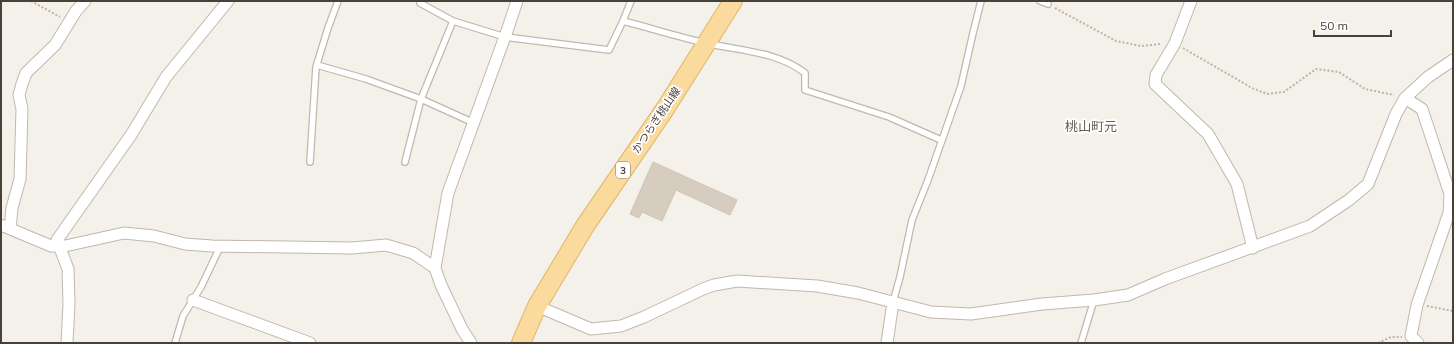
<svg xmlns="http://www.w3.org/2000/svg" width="1454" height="344" viewBox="0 0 1454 344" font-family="Mulish,'Noto Sans JP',sans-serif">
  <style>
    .building { fill: #d6ccbf; stroke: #d0c3b3 }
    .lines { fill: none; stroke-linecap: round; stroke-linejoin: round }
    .service-casing { stroke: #c0b8ac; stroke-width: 8 }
    .minor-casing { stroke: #c0b8ac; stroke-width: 13 }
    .primary-casing { stroke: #e0b76c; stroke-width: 20 }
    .path { stroke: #c1b39e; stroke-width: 2; stroke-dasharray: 2 2; stroke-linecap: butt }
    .service { stroke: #fff; stroke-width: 5.5 }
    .minor { stroke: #fff; stroke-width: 11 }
    .primary { stroke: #fadb9d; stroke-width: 18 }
    .labels { text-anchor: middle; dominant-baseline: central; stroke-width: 3.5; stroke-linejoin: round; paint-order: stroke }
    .shield { fill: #fff; stroke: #7f7a74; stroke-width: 1 }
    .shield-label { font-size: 10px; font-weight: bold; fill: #484138 }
    .street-label { font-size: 11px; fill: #484138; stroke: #fff }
    .quarter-label { font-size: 13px; fill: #6a5e50; stroke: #fff }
  </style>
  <rect width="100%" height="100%" fill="#f4f1ea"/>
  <!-- building -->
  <path class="building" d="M653 162 737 200 730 215 676 190 662 221 642 212 639 218 630 214Z"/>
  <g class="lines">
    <defs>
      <path id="service" d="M421 1 420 3 453 21 505 37 609 50 623 21
        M631 1 623 21C651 28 678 37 706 43 739 51 777 51 805 73V90L889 117 941 140
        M1040 1 1048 4
        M317 65 366 79 421 99 474 123
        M310 162 316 67 328 28 338 1
        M405 162 421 99 453 21
        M893 302 900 277 912 220 928 180 961 86 973 33 981 1
        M175 343 183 316 201 287 220 247
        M1081 343 1094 300"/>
      <path id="minor" d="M1191 1 1175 43 1156 75 1155 84 1208 134 1237 184 1253 248
        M1405 98 1422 109 1450 194 1449 213 1417 305 1411 336 1418 343
        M1 225 51 246H65L124 233 154 236 185 244 212 246 352 248 386 245 413 253 435 268
        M10 229 12 208 20 179 22 109 19 95 22 84 26 73 55 45 76 11 85 1
        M193 300 310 343
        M537 306 591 329 621 326 644 317 703 289 714 285 737 281 817 286 858 293 931 312 971 314 1042 304 1094 300 1128 295 1165 279 1310 226 1349 200 1368 184 1396 114 1405 98 1428 77 1453 60
        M67 343 69 304 68 269 57 240 131 135 166 77 228 1
        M471 343 462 329 441 285 435 268 448 193 507 31 517 1
        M887 343 893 302"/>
      <path id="primary" d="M521 343 537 306 585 226 665 109 733 1"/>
    </defs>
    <!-- service casing -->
    <use href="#service" class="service-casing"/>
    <!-- minor casing -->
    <use href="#minor" class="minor-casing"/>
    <!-- primary casing -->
    <use href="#primary" class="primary-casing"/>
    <!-- path -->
    <path class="path" d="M31 1 60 17
      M1055 8 1116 41 1141 46 1161 44
      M1183 48 1252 88 1267 94 1284 92 1316 69 1339 72 1365 89 1394 95
      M1427 306 1453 311
      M1378 343 1391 337H1402"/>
    <!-- service -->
    <use href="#service" class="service"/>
    <!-- minor -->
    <use href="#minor" class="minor"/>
    <!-- primary -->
    <use href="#primary" class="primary"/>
  </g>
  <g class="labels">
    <!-- shield labels -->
    <rect class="shield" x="616" y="162" width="14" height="16" rx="3"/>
    <g class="shield-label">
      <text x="623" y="170">3</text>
    </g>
    <!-- street labels -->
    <g class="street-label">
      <text transform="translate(656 120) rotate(-56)">かつらぎ桃山線</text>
    </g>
    <!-- quarter labels -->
    <g class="quarter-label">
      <text x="1091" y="126">桃山町元</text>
    </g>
  </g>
  <!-- border -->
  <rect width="1454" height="344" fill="none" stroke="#484138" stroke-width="4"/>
  <!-- scale -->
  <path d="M1314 30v6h77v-6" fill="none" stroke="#484138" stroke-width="2"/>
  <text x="1320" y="30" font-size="12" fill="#484138" stroke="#ffffff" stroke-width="3" paint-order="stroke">50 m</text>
</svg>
